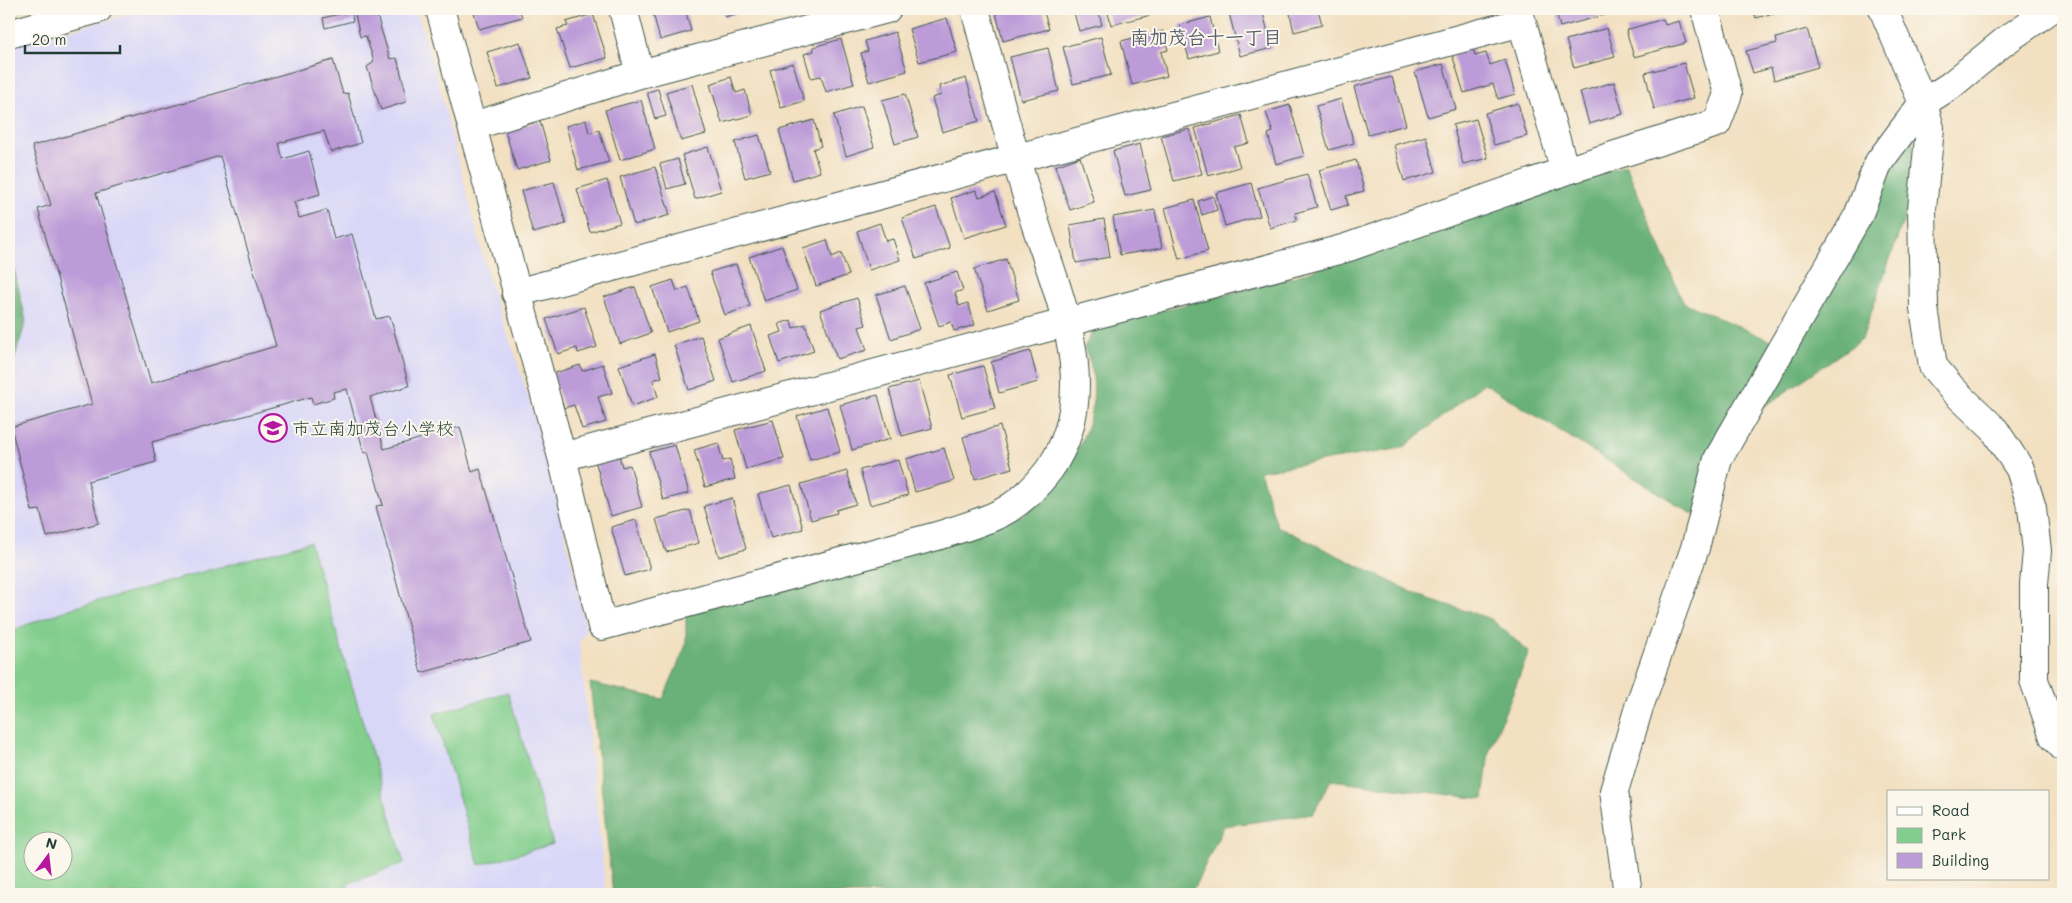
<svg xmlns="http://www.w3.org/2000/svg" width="2072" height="903" viewBox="0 0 2072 903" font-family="Mali,'Klee One',sans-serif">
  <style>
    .built { fill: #d9d7f8; fill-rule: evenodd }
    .green { fill: #82ce8d; stroke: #508660; fill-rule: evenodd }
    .forest { fill: #69b178; stroke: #447756 }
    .building { fill: #bc9bd8; fill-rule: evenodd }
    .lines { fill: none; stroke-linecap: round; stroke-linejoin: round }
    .minor-casing { stroke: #3f5549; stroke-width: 30 }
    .minor { stroke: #fff; stroke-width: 28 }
    .labels { text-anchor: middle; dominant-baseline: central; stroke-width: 4; stroke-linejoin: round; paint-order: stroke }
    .poi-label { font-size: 18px; fill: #1f3d34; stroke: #fbf7ec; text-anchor: start }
    .neighbourhood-label { font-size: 19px; font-weight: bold; fill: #565e6d; stroke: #fbf7ec }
  </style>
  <rect width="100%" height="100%" fill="#fbf7ec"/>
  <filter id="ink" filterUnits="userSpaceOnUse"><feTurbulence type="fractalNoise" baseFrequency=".02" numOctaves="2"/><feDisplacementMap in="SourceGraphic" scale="10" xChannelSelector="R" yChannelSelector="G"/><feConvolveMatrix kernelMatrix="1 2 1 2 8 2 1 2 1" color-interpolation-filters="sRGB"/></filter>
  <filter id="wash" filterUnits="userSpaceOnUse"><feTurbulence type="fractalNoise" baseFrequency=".0096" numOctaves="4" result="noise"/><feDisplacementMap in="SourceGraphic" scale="20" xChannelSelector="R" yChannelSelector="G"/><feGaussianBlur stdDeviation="1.12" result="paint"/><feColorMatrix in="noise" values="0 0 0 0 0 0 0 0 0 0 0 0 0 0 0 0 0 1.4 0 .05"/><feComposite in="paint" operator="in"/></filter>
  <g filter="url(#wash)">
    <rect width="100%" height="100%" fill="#f2e0c1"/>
    <!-- built -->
    <path class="built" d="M151 9H416L435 70 493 294 516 357 553 480 586 629 579 642 606 894H9V376L26 321 9 247V46ZM32 840H62V870H32Z"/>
    <!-- green -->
    <path class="green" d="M310 542 404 863 347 884 350 894H9V642L18 628 69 609ZM32 840H62V870H32Z
      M508 692 553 844 479 865 434 714Z"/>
    <!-- forest -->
    <path class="forest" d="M1913 135V193L1862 339 1755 413 1867 191Z
      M1626 165 1683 302 1778 344 1697 517 1484 383 1403 448 1260 471 1277 526 1420 596 1491 619 1529 652 1489 752 1483 799 1331 780 1313 814 1224 826 1191 894H613L590 683 663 699 686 645V614L1023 515C1069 479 1114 406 1084 348L1094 328 1290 278Z
      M9 247 26 321 9 376Z"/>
    <g id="blocks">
      <!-- building -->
      <path class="building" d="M358 9H375L390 59 397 58 405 89 406 102 381 110 367 67 374 62 366 36 360 37 354 10Z
        M473 9H519L522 17 479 29Z
        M652 9H685L691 31 660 40Z
        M722 9H752L725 17Z
        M995 9H1043L1049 29 1003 41Z
        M1073 9H1098L1102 25 1079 31Z
        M1107 9H1150L1151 15 1111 25Z
        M1228 9H1262L1272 48 1240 56Z
        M1289 9H1318L1322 25 1294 32Z
        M1555 9H1606L1608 14 1560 27Z
        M1753 9H1788L1756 18Z
        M351 11 353 21 325 28 323 18Z
        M593 14 607 58 570 68 557 29 568 26 566 22Z
        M1210 17 1218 51 1189 59 1180 25Z
        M947 18 957 52 919 62 909 29Z
        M1663 19 1665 25 1679 21 1686 43 1634 57 1626 30Z
        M1607 28 1615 57 1574 68 1566 40Z
        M1807 29 1818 67 1774 80 1771 68 1753 73 1746 51 1777 43 1776 38Z
        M1163 31 1168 50 1161 52 1167 76 1132 85 1121 41Z
        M895 32 907 71 869 82 861 53 868 51 865 41Z
        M1101 37 1111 75 1073 84 1063 47Z
        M841 39 854 84 826 92 821 76 811 78 804 54 814 51 813 47Z
        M520 42 532 78 498 88 487 52Z
        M1048 48 1059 91 1021 100 1010 57Z
        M1473 48 1475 56 1486 53 1490 65 1505 60 1515 94 1498 99 1493 84 1464 93 1452 54Z
        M333 60 343 94 348 93 361 143 331 152 324 131 279 143 283 159 309 151 320 194 294 202 299 218 327 210 334 239 352 234 376 319 390 316 409 386 370 397 384 449 460 427 472 472 480 469 531 642 421 673 376 506 383 505 368 452 364 453 347 389 333 392 334 398 313 404 311 397 152 442 156 462 88 481 99 523 47 537 40 510 32 511 11 427 92 404 38 209 51 205 32 146ZM220 156 276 346 151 383 96 193Z
        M793 63 804 101 781 108 770 70Z
        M1684 63 1694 98 1654 109 1645 73Z
        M1443 64 1456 109 1428 117 1415 72Z
        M731 77 736 93 745 90 752 115 722 123 710 84Z
        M1392 77 1406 125 1368 135 1354 87Z
        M966 78 979 121 942 132 932 98 941 95 939 86Z
        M1614 82 1623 114 1589 124 1580 92Z
        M692 84 706 134 681 141 666 92Z
        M658 89 666 116 655 119 647 92Z
        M905 94 918 137 895 144 882 100Z
        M1341 99 1354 143 1329 150 1316 106Z
        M641 100 655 149 620 160 605 110Z
        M1518 103 1527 136 1494 145 1485 113Z
        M1290 105 1304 156 1276 164 1268 134 1273 132 1266 112Z
        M862 106 874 147 846 156 834 115Z
        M1241 115 1249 143 1234 147 1240 167 1208 176 1195 128Z
        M1476 119 1488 158 1463 164 1453 125Z
        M586 120 589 133 599 130 609 162 578 170 566 126Z
        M814 120 821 146 813 149 820 172 793 180 779 130Z
        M540 121 551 160 517 170 505 131Z
        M1189 129 1202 174 1174 181 1161 136Z
        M759 135 770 171 745 178 735 142Z
        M1426 136 1436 172 1404 181 1394 145Z
        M1140 144 1151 190 1125 196 1113 151Z
        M708 147 721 191 695 199 682 155Z
        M1080 157 1094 202 1070 210 1055 166Z
        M678 159 685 184 667 189 660 164Z
        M1356 160 1364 191 1346 196 1348 205 1331 210 1319 170Z
        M655 167 670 215 634 225 620 177Z
        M1307 174 1317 207 1295 213 1297 220 1270 228 1258 188Z
        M607 180 620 223 590 232 577 189Z
        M554 182 566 224 533 233 521 191Z
        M1251 183 1260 216 1225 226 1216 193Z
        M976 190 979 197 995 192 1006 225 964 238 951 198Z
        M1213 196 1217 210 1202 215 1198 201Z
        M1194 200 1208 251 1179 259 1165 208Z
        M936 207 950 248 916 259 902 218Z
        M1155 210 1162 248 1120 255 1113 217Z
        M1104 219 1110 257 1076 263 1070 225Z
        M880 223 886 241 893 239 900 260 869 270 857 231Z
        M827 240 832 257 841 253 849 275 816 286 803 248Z
        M782 246 797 290 764 301 749 257Z
        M1006 259 1019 300 988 310 974 269Z
        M736 264 750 306 725 315 710 272Z
        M957 272 963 290 955 293 959 306 968 303 975 325 954 331 951 322 939 326 924 283Z
        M673 280 677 291 688 287 699 321 667 332 652 287Z
        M905 286 920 329 891 339 876 295Z
        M635 287 651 333 620 344 604 297Z
        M857 298 866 325 859 327 867 350 837 359 820 310Z
        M584 307 597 347 578 353 577 348 558 354 546 319Z
        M791 320 793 328 805 324 814 351 779 363 770 336 782 332 779 324Z
        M751 326 766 371 733 382 718 338Z
        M701 336 716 381 689 390 674 345Z
        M1030 351 1038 382 999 393 991 362Z
        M655 354 662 377 653 380 658 397 632 406 619 366Z
        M603 364 612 393 598 397 606 422 582 429 574 405 564 408 552 374 580 365 582 371Z
        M983 366 995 408 962 417 950 375Z
        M919 381 932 428 902 436 889 389Z
        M878 395 890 439 852 450 840 405Z
        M827 407 840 452 810 460 797 416Z
        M773 420 784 459 746 469 735 430Z
        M1000 426 1012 468 975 479 963 437Z
        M718 443 723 461 730 459 735 479 705 487 694 450Z
        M675 445 689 493 663 500 649 452Z
        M944 448 954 481 915 492 906 459Z
        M619 454 622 467 630 465 642 507 611 516 595 460Z
        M898 460 908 495 870 505 860 470Z
        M847 471 856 504 836 510 837 513 811 520 801 484Z
        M791 485 803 529 771 538 758 494Z
        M732 498 746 549 719 557 704 506Z
        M690 510 699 543 666 552 656 519Z
        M636 520 650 569 625 576 611 527Z"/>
    </g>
  </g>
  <g filter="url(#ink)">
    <use href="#blocks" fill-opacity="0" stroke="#3f5549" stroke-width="1"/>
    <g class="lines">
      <defs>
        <path id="minor" d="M440 9 562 457 602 626 937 536C959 529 981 523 1001 513 1020 503 1036 487 1049 470 1105 392 1057 294 1032 213 1011 145 993 77 975 9
          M623 9 640 74
          M1518 9 1565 171
          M1883 9 1923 103 1930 128 1922 209 1924 308 1933 366 1953 390 1994 429 2020 469 2032 508 2037 551 2034 584V680L2054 737 2063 747
          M9 34 98 9
          M473 126 640 74 887 9
          M516 293 1522 22
          M562 457 1346 248 1565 171 1717 123 1728 94 1705 9
          M1628 894 1614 791 1639 707 1695 548 1718 459 1858 216 1879 162 1923 103 1950 86 2005 41 2051 9"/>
      </defs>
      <!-- minor casing -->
      <use href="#minor" class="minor-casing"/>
      <!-- minor -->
      <use href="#minor" class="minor"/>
    </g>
  </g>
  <!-- icons -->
  <defs>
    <symbol id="school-ring" viewBox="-11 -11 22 22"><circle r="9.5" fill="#fbf7ec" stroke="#b5179e" stroke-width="1.5"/><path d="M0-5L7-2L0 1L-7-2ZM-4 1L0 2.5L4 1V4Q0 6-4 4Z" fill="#b5179e"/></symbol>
  </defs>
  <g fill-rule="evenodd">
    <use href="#school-ring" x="257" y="412" width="32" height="32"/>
  </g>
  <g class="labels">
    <!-- poi labels -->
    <g class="poi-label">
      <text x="292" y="428">市立南加茂台小学校</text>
    </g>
    <!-- neighbourhood labels -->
    <g class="neighbourhood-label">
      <text x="1206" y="36">南加茂台十一丁目</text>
    </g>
  </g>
  <!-- margin -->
  <rect width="2072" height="903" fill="none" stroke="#fbf7ec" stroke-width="30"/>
  <!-- legend -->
  <rect x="1887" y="790" width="162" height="90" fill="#fbf7ec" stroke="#a3ada2"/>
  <rect x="1897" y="807" width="25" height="8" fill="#ffffff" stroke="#a3ada2"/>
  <text x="1932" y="816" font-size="15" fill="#1f3d34">Road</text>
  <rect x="1897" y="828" width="25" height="15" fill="#82ce8d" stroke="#a3ada2"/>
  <text x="1932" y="840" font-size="15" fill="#1f3d34">Park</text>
  <rect x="1897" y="853" width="25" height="15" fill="#bc9bd8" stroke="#a3ada2"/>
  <text x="1932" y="866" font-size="15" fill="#1f3d34">Building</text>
  <!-- north arrow -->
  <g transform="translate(48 856) rotate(15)"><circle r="24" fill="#fbf7ec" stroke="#a3ada2"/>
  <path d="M0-4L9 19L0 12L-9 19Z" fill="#b5179e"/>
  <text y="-8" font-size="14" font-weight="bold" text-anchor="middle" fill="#1f3d34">N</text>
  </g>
  <!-- scale -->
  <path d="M25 45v8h95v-8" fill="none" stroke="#1f3d34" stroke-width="2.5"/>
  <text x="32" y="45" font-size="15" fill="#1f3d34" stroke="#fbf7ec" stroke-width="4" paint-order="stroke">20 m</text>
</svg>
